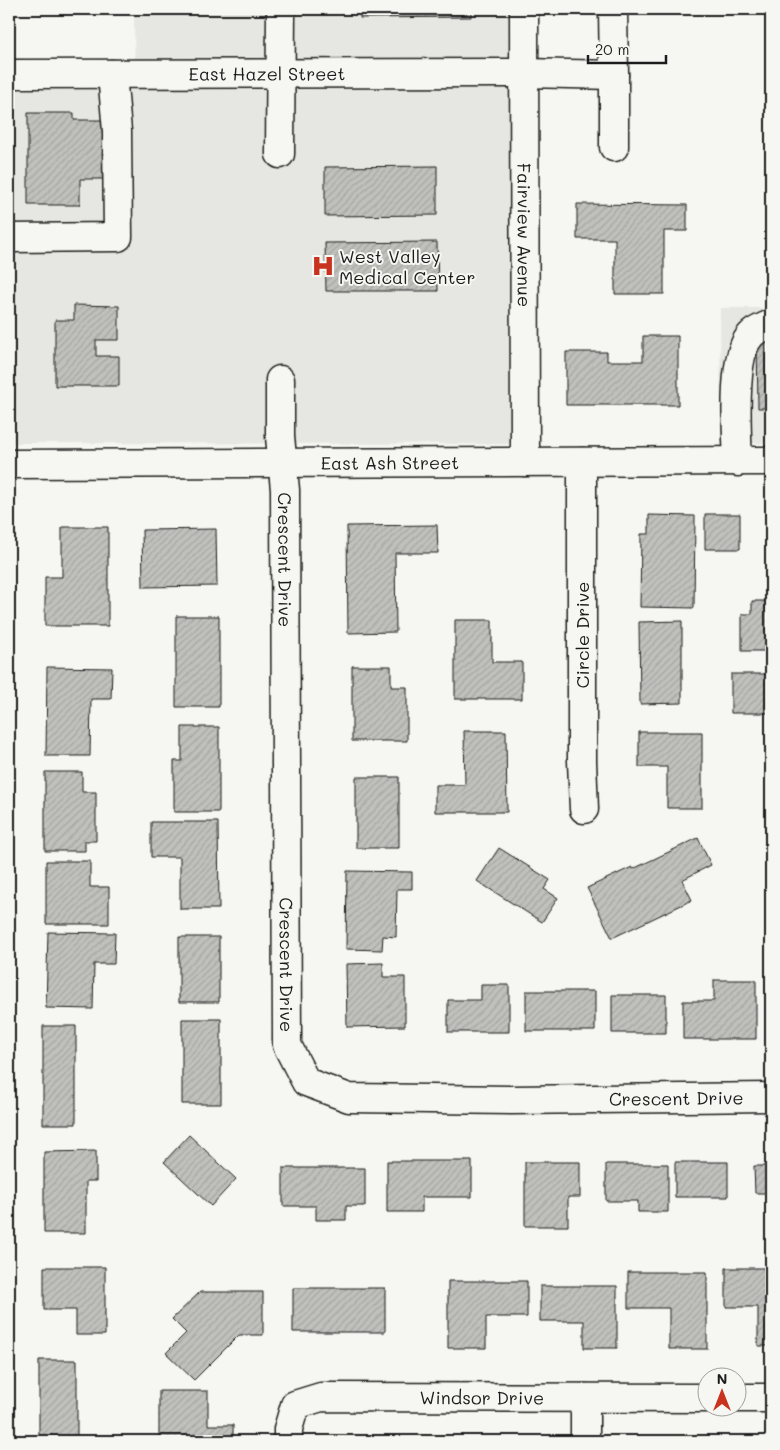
<svg xmlns="http://www.w3.org/2000/svg" width="780" height="1450" viewBox="0 0 780 1450" font-family="Mali,sans-serif">
  <style>
    .built { fill: #e6e6e2 }
    .building { fill: url(#building-hatch); stroke: #1c1c1c }
    .lines { fill: none; stroke-linecap: round; stroke-linejoin: round }
    .minor-casing { stroke: #1c1c1c; stroke-width: 31 }
    .minor { stroke: #f6f6f2; stroke-width: 28 }
    .labels { text-anchor: middle; dominant-baseline: central; stroke-width: 4; stroke-linejoin: round; paint-order: stroke }
    .street-label { font-size: 18px; fill: #1c1c1c; stroke: #f6f6f2 }
    .poi-label { font-size: 18px; fill: #1c1c1c; stroke: #f6f6f2; text-anchor: start }
  </style>
  <defs>
    <pattern id="building-hatch" width="6" height="6" patternUnits="userSpaceOnUse" patternTransform="scale(1.25)"><rect width="6" height="6" fill="#c0c0bd"/><path d="M-1 1l2-2M0 6l6-6M5 7l2-2" fill="none" stroke="#a4a4a2"/></pattern>
  </defs>
  <rect width="100%" height="100%" fill="#f6f6f2"/>
  <filter id="ink" filterUnits="userSpaceOnUse"><feTurbulence type="fractalNoise" baseFrequency=".02" numOctaves="2"/><feDisplacementMap in="SourceGraphic" scale="10" xChannelSelector="R" yChannelSelector="G"/><feConvolveMatrix kernelMatrix="1 2 1 2 8 2 1 2 1" color-interpolation-filters="sRGB"/></filter>
  <g filter="url(#ink)">
    <!-- built -->
    <path class="built" d="M134 9H509L510 444 9 443V90H135Z
      M720 308H771V443H721Z"/>
    <!-- building -->
    <path class="building" d="M360 9H471V17L360 18Z
      M28 113H74V120H111V179H80V205H28Z
      M437 166V215L325 216V167Z
      M577 204 687 205V231H664V294H615V239H577Z
      M437 242 438 291H326L325 243Z
      M74 305 119 306V340H96V356H119V386H55V320H74Z
      M643 336H678V405H566V352H607V361H643Z
      M757 341H771V408H758Z
      M705 514H740V549H705Z
      M649 515 695 516 694 608 640 607 641 534H649Z
      M437 525 438 553H395L396 632 348 633 347 526Z
      M62 527H108V626H45V577H62Z
      M216 529 217 586 143 587 142 530Z
      M752 601H771V651H742V614H752Z
      M176 616H219V707H176Z
      M455 620H492V662H522V699H455Z
      M682 621V703L640 704 639 622Z
      M352 666H391V687H407V741H352Z
      M47 667 112 668 111 699H91L90 756H46Z
      M731 674H771V713H731Z
      M182 727H219V812H174V761H182Z
      M464 731H506L507 812H435V785H465Z
      M639 732H702V808H667V767H639Z
      M45 772H82V792H96V841H85V851H45Z
      M356 777H399V848H356Z
      M151 822H218L219 909H180V857H151Z
      M698 838 711 865 682 880 692 900 612 938 587 888 632 867 633 869Z
      M499 848 550 880 544 889 558 898 542 922 477 881Z
      M46 861H90V887H109V924H46Z
      M347 871 412 872V889H397L396 937 383 936 382 950 346 949Z
      M48 932 115 933 114 964H94L93 1009 46 1008Z
      M179 937H219V1002H179Z
      M383 963V977H405V1026L347 1027 346 964Z
      M714 980H756V1039H683V1001H714Z
      M481 985H509V1032H448V1000H481Z
      M768 987H771V1040H768Z
      M526 991H595V1031H526Z
      M612 995H666V1033H612Z
      M182 1019H221V1104H182Z
      M43 1026H76V1124H43Z
      M189 1135 236 1179 211 1206 164 1162Z
      M96 1151V1181H86V1233H44V1152Z
      M387 1161H472V1197H422V1212H387Z
      M525 1162H580V1197H568V1226H525Z
      M675 1162H728V1197H675Z
      M606 1164H668V1212H638V1201H606Z
      M754 1166H771V1193H755Z
      M283 1168H365V1206H346V1220H316V1206H283Z
      M44 1267H105V1335H76V1310H44Z
      M726 1268H771V1346H758V1307H726Z
      M628 1272H707V1349H669V1308H628Z
      M448 1281H527V1317H486V1348H448Z
      M540 1286H617V1348H584V1321H540Z
      M293 1288H385V1332H293Z
      M200 1292H263V1335H239L194 1380 166 1353 186 1333 172 1319Z
      M39 1360H77V1437H39Z
      M159 1391H208V1425H233V1441H159Z"/>
    <g class="lines">
      <defs>
        <g id="minor">
          <path id="s1" d="M524 9 525 462"/>
          <path id="s2" d="M9 74 524 73 614 75 613 9"/>
          <path d="M614 75V147"/>
          <path d="M280 154 281 9"/>
          <path d="M9 238 118 237 117 131 112 74"/>
          <path id="s3" d="M280 380V436L285 490 287 1045 306 1082 349 1098 512 1100 771 1097"/>
          <path d="M582 462V761L584 809"/>
          <path d="M738 462C737 433 731 355 751 335 755 330 765 327 771 324"/>
          <path id="s4" d="M9 464 771 461"/>
          <path d="M738 1398H771"/>
          <path id="s5" d="M288 1441V1429L295 1405 321 1397 708 1398"/>
          <path d="M585 1441V1398"/>
        </g>
      </defs>
      <!-- minor casing -->
      <use href="#minor" class="minor-casing"/>
      <!-- minor -->
      <use href="#minor" class="minor"/>
    </g>
  </g>
  <!-- icons -->
  <defs>
    <symbol id="hospital-bare" viewBox="-9 -9 18 18"><path d="M-5-5h3v3.5h4V-5h3V5h-3V1.5h-4V5h-3Z" fill="#c8321e" stroke="#f6f6f2" stroke-width="2.5" paint-order="stroke"/></symbol>
  </defs>
  <g fill-rule="evenodd">
    <use href="#hospital-bare" x="307" y="250" width="32" height="32"/>
  </g>
  <g class="labels">
    <!-- street labels -->
    <g class="street-label">
      <text stroke="none"><textPath href="#s2" startOffset="258">East Hazel Street</textPath></text>
      <text stroke="none"><textPath href="#s1" startOffset="226">Fairview Avenue</textPath></text>
      <text stroke="none"><textPath href="#s4" startOffset="381">East Ash Street</textPath></text>
      <text stroke="none"><textPath href="#s3" startOffset="180">Crescent Drive</textPath></text>
      <text transform="translate(582 635) rotate(-90)">Circle Drive</text>
      <text stroke="none"><textPath href="#s3" startOffset="585">Crescent Drive</textPath></text>
      <text stroke="none"><textPath href="#s3" startOffset="1080">Crescent Drive</textPath></text>
      <text stroke="none"><textPath href="#s5" startOffset="225">Windsor Drive</textPath></text>
    </g>
    <!-- poi labels -->
    <g class="poi-label">
      <text x="339" y="256">West Valley<tspan x="339" dy="21">Medical Center</tspan></text>
    </g>
  </g>
  <!-- margin -->
  <rect width="780" height="1450" fill="none" stroke="#f6f6f2" stroke-width="30"/>
  <rect x="15" y="15" width="750" height="1420" fill="none" stroke="#1c1c1c" stroke-width="2" filter="url(#ink)"/>
  <!-- north arrow -->
  <g transform="translate(722 1392)"><circle r="24" fill="#f6f6f2" stroke="#9f9f9c"/>
  <path d="M0-4L9 19L0 12L-9 19Z" fill="#c8321e"/>
  <text y="-8" font-size="14" font-weight="bold" text-anchor="middle" fill="#1c1c1c">N</text>
  </g>
  <!-- scale -->
  <path d="M588 55v8h78v-8" fill="none" stroke="#1c1c1c" stroke-width="2.5"/>
  <text x="595" y="55" font-size="15" fill="#1c1c1c" stroke="#f6f6f2" stroke-width="4" paint-order="stroke">20 m</text>
</svg>
